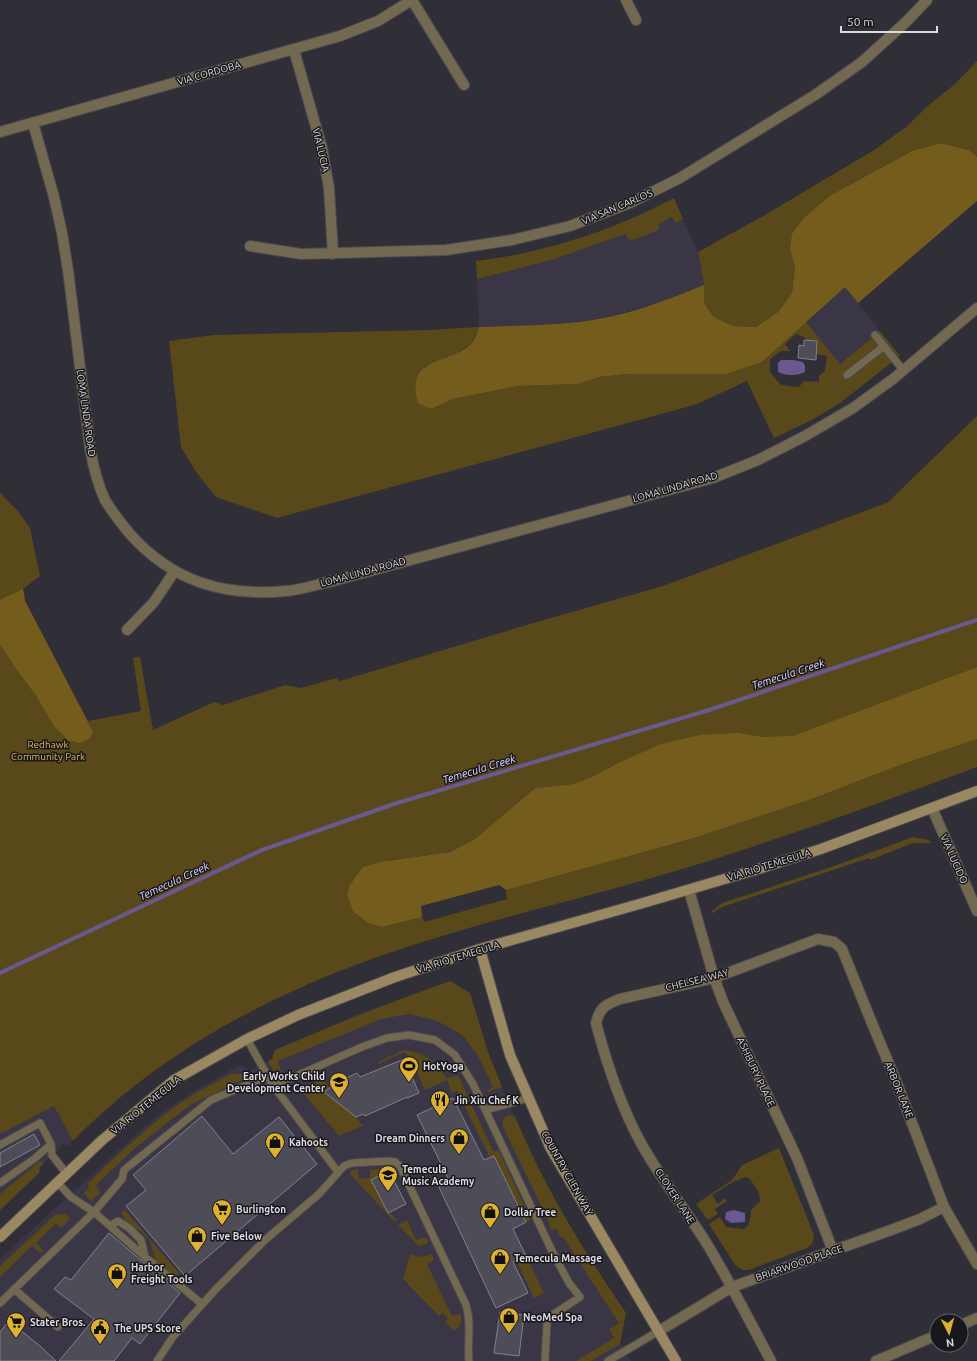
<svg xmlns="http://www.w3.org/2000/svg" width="977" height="1361" viewBox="0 0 977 1361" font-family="Ubuntu,sans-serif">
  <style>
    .built { fill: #3a3646 }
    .green { fill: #59481a; fill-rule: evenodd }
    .forest { fill: #745c1c }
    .water { fill: #69598f }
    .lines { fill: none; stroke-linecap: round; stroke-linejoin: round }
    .stream { stroke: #69598f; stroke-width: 4 }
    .building { fill: #4e4c56; stroke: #83808c }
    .lane-casing { stroke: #4c4a52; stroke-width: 9 }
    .street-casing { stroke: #4c4a52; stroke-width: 12 }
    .secondary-casing { stroke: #4c4a52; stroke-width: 12 }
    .lane { stroke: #736950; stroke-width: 7 }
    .street { stroke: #736950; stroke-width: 10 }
    .secondary { stroke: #998861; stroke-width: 10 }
    .labels { text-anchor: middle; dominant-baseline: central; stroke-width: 3; stroke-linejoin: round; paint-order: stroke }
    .street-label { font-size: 10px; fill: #dddbe2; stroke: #18171b }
    .park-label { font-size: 10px; fill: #deba61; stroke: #18171b }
    .poi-label { font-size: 10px; font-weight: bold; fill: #dddbe2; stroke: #18171b; text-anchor: start }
    .water-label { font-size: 11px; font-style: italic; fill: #e1d9fb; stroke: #18171b }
  </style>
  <rect width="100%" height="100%" fill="#302e37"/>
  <!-- built -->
  <path class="built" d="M672 217 676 223 683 219 698 252 704 285 666 301 604 318 559 324 479 327 477 279 552 260 625 234 630 241 658 230 659 224Z
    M845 286 880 331 840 364 806 322Z
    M450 981 470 993 488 1052 509 1104 542 1176 571 1228 594 1266 626 1313 620 1344 631 1361H0V1259L136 1134 168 1108 199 1088 231 1070 238 1066H243L249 1071 272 1059 275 1050 292 1043 356 1015Z
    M54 1106 73 1141 68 1146 63 1144 40 1167 39 1173 0 1210V1134Z"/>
  <!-- green -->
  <path class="green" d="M977 61V157L969 150 941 143 912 151 831 195 790 249 795 267 792 293 778 312 756 327 733 326 714 317 704 303V285L698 252 765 215 874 150 906 127 930 104 955 84Z
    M674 198 683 219 676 223 672 217 659 224V230L630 241 625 234 552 260 477 279 476 261C527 255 582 240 630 219 645 213 659 205 674 198Z
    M806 322 840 364 880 331 900 356 840 403 812 420 774 438 747 381 697 404 665 413 277 518 216 497 196 472 181 447 169 341 214 335 429 330 479 327 472 343 457 353 424 367 431 409 453 399 518 386 578 384 599 377 627 374H727L762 362ZM796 334 804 337 806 340 817 341 816 354 827 356 825 371 819 376V382L804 381 799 387 781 385 770 372V359L781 351H790L785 344Z
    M977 416V667L792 737H763L739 733 616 764 594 776 573 784 535 788 475 839 449 852 379 862 363 867 384 927 422 917 424 922 507 899 506 890 691 839 812 799 903 764 977 739V767C868 807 760 847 648 879 564 903 478 923 395 951 276 991 162 1050 73 1141L54 1106 0 1134V492L4 497 18 511 30 528 40 576 23 589 25 601 88 721 141 711 133 658 140 657 153 730 214 702 223 705 285 685 301 688 336 678 340 681 523 626 663 586 881 505 888 502Z
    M913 837 929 840 931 843H913L870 860 869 858 722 907 711 914 712 911 722 903 834 866Z
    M450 981 470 993 488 1052 502 1087 487 1092 488 1090 493 1087 478 1056 465 1038 456 1031 435 1020 409 1014 381 1019 278 1061 281 1072 280 1074 275 1073 268 1061 272 1059 275 1050C333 1025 391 1002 450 981Z
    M403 1050C422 1052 438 1061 446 1078L456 1076 459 1077 493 1151H499L531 1220 526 1222 494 1156 490 1157 457 1091 452 1093 447 1080 425 1090 410 1057 404 1052 379 1064 378 1062Z
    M233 1073 243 1075 244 1079 190 1105 134 1149 96 1185 100 1191 98 1195 91 1201 84 1193 89 1188 88 1183C114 1158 141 1133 169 1111 189 1096 211 1085 233 1073Z
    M322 1078 330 1088 324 1092 356 1117 363 1126 339 1136 299 1088Z
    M509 1115 515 1117C524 1137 533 1158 543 1177 568 1225 596 1269 626 1313L620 1344 591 1361H576L614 1338 609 1329 619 1323 563 1237 561 1238 556 1228 551 1230 547 1218 503 1127C502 1121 503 1117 509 1115Z
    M779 1148 814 1235C814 1241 812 1245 807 1248L749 1270H742L735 1265 709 1224 720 1217 726 1227 744 1229C751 1225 750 1218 751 1210L760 1201C760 1192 754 1185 749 1178L744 1177 737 1181 736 1180 712 1195 718 1204 725 1198 727 1201 715 1209 718 1214 708 1220 696 1204 732 1180 742 1165Z
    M39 1162H42L44 1163 40 1167 39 1173 0 1210V1194Z
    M389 1168V1171L371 1180 387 1213 389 1212 397 1220 394 1221 349 1173 352 1170H358L359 1179 370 1178V1170Z
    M124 1209 179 1273 174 1279 155 1260 150 1241 140 1231 125 1220 122 1213Z
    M65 1213 69 1217V1220L61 1228 56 1223 36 1243 43 1250 40 1253 32 1246 0 1277V1266L56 1214 61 1215Z
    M407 1220 416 1240 426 1237 428 1242C425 1245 422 1246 418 1245L398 1225Z
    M410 1254 421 1257 432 1254 434 1260 427 1264 452 1316 460 1314H461C462 1323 460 1326 454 1331L445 1322 448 1319 443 1313 439 1316 403 1279Z
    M526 1256 544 1293 534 1298 516 1260Z"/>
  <!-- forest -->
  <path class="forest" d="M941 143 969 150 977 157V201L858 303 845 287 762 362 727 374H627L599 377 578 384 518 386 453 399 431 409 418 403C405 356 446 366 471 344 475 340 477 332 479 327 520 325 563 326 604 318 639 311 672 298 704 285V303L714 317 733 326 756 327 778 312 792 293 795 267 790 249 792 234 804 218 831 195 912 151Z
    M23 589 25 601 93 732 89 739 80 743 68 740 54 726 37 697 15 667 0 644V600Z
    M977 667V739L903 764 812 799 691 839 506 890 499 885 421 906 422 917 383 927 368 923 353 911 347 895 350 885 363 867 379 862 450 852 475 839 535 788 573 784 594 776 616 764 661 744 700 735 739 733 763 737 793 736Z"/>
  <!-- water -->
  <path class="water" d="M781 360H793L803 362 805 366V372C798 376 786 376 778 372V363Z
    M734 1210 745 1213V1222L731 1223 725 1219 726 1212Z"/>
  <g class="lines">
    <!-- stream -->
    <path class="stream" d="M0 973 262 850 397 803 709 710 977 620"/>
  </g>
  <!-- building -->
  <path class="building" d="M804 340 817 341 816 360 798 358 799 345 804 346Z
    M404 1059 419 1093 407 1098V1097L365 1116 364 1114 356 1117 324 1092 340 1081 357 1073 360 1077Z
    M453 1098 484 1160 494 1156 526 1222 513 1229 526 1256 513 1262 528 1293 496 1308 437 1183 448 1178 417 1115Z
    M202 1116 233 1154 279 1117 317 1164 185 1276 126 1206 146 1190 133 1175Z
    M34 1134 40 1145 0 1167V1153Z
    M389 1171 406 1204 388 1213 371 1180Z
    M109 1233 180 1293 140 1344 132 1338 114 1361H59L94 1319 54 1289 65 1277 71 1280Z
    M500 1312 524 1315 519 1356 494 1353Z
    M9 1321 40 1346 56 1361H0V1332Z"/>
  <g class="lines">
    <defs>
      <path id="lane" d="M875 335 903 370
        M847 375 884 346
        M247 1039 272 1084 338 1172
        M272 1084 289 1079 362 1047 387 1038 409 1035 435 1040 455 1055 473 1084 553 1253 569 1283 580 1297 551 1316 547 1322 545 1361
        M486 1110 529 1098
        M0 1145 40 1123 51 1144 52 1155 66 1173
        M57 1182 71 1197 94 1212 145 1257 202 1304
        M0 1183 34 1159 51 1144
        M110 1226 118 1221 129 1228 141 1240 145 1257
        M14 1289 58 1327
        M0 1303 94 1212 122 1179 124 1170 211 1100 268 1076
        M157 1361 173 1337 216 1289 265 1240 319 1194 344 1166 352 1163 389 1161 395 1162 400 1166 466 1305C472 1325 467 1341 469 1361
        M608 1361 659 1331"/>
      <path id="street" d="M412 0 464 85
        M626 0 636 20
        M294 50 322 148 329 188 333 254
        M33 123 54 197 62 233 68 270 90 448C93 465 97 483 105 500 112 512 121 523 130 534 172 581 223 597 286 591 301 590 318 584 333 581L713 478 758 460 805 436 853 408 893 379 977 308
        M0 132 340 36 378 21 412 0
        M250 246 301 254 446 250 512 240 570 226 630 203 680 178 815 95 862 62 906 22 927 0
        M127 630 154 602 174 572
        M932 808 977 911
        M689 890 714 978 724 1004 797 1158 833 1251
        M961 1325 977 1318
        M659 1331 732 1287 891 1230 920 1219 944 1207
        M771 1361C750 1322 730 1282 707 1244 686 1210 661 1179 642 1145 621 1107 607 1065 596 1023 600 1007 605 1005 620 999L714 978 818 939 834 942 842 949 869 1016 896 1081 944 1207 977 1264
        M876 1361 937 1335"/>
      <path id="secondary" d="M480 949 510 1055 551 1149 676 1361
        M0 1237 100 1142 174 1080 247 1039 298 1015 395 977 480 949 643 903 755 870 821 849 977 791"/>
    </defs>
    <!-- lane casing -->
    <use href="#lane" class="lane-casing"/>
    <!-- street casing -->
    <use href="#street" class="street-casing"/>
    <!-- secondary casing -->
    <use href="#secondary" class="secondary-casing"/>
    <!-- lane -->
    <use href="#lane" class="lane"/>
    <!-- street -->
    <use href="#street" class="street"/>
    <!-- secondary -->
    <use href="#secondary" class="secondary"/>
  </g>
  <!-- icons -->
  <defs>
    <symbol id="stadium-pin" viewBox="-11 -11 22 30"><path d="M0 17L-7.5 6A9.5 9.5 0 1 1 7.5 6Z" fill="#deb133" stroke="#18171b"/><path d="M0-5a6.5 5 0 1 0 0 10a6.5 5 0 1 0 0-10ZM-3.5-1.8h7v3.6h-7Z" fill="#111"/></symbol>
    <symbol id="school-pin" viewBox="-11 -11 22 30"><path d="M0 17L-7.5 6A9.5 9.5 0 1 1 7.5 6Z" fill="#deb133" stroke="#18171b"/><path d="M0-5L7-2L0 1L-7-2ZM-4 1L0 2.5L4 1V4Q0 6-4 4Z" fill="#111"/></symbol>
    <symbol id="restaurant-pin" viewBox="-11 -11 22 30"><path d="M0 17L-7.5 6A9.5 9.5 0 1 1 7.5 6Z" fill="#deb133" stroke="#18171b"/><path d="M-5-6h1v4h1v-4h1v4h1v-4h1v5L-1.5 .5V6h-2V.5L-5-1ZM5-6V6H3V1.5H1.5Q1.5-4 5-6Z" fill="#111"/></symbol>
    <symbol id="shop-pin" viewBox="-11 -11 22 30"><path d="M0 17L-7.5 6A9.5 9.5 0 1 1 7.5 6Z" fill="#deb133" stroke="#18171b"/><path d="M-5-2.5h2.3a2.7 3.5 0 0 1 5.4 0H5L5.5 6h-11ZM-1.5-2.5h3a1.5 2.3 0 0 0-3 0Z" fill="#111"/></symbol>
    <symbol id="supermarket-pin" viewBox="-11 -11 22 30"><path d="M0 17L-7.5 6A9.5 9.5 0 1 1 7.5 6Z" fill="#deb133" stroke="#18171b"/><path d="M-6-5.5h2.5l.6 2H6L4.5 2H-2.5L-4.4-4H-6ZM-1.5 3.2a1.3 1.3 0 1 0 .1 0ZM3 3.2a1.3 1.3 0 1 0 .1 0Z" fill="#111"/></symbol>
    <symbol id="civic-pin" viewBox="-11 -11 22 30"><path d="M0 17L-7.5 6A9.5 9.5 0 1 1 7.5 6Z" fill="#deb133" stroke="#18171b"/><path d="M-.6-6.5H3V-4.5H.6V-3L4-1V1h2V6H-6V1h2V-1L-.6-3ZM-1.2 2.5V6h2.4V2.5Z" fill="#111"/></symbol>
  </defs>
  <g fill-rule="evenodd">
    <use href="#stadium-pin" x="398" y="1055" width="22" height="30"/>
    <use href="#school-pin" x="328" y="1071" width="22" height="30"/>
    <use href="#restaurant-pin" x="429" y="1089" width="22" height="30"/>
    <use href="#shop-pin" x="448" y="1127" width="22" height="30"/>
    <use href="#shop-pin" x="264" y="1131" width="22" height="30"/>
    <use href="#school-pin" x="377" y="1164" width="22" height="30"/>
    <use href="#supermarket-pin" x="211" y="1198" width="22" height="30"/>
    <use href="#shop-pin" x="479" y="1201" width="22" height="30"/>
    <use href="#shop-pin" x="186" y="1225" width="22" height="30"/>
    <use href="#shop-pin" x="489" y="1247" width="22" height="30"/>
    <use href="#shop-pin" x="106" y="1262" width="22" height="30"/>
    <use href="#shop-pin" x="498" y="1306" width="22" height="30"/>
    <use href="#supermarket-pin" x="5" y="1311" width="22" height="30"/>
    <use href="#civic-pin" x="89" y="1317" width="22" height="30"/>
  </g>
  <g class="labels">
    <!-- street labels -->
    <g class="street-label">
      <text transform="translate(209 73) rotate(-16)">VIA CORDOBA</text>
      <text transform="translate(321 150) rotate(77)">VIA LUCIA</text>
      <text transform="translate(617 207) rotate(-23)">VIA SAN CARLOS</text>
      <text transform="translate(86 413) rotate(82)">LOMA LINDA ROAD</text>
      <text transform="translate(675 487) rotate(-16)">LOMA LINDA ROAD</text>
      <text transform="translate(363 572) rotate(-15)">LOMA LINDA ROAD</text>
      <text transform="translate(954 859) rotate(66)">VIA LUCIDO</text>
      <text transform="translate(769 865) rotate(-17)">VIA RIO TEMECULA</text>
      <text transform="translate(458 957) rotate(-17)">VIA RIO TEMECULA</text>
      <text transform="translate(697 980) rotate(-14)">CHELSEA WAY</text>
      <text transform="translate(756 1072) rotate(65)">ASHBURY PLACE</text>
      <text transform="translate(899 1090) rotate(68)">ARBOR LANE</text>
      <text transform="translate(146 1105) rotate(-39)">VIA RIO TEMECULA</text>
      <text transform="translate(567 1173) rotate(61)">COUNTRY GLEN WAY</text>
      <text transform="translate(675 1196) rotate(57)">CLOVER LANE</text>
      <text transform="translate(799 1263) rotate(-19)">BRIARWOOD PLACE</text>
    </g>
    <!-- park labels -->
    <g class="park-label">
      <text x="48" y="744">Redhawk<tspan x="48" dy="12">Community Park</tspan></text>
    </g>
    <!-- poi labels -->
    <g class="poi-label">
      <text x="423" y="1066">HotYoga</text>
      <text x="325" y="1076" text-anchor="end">Early Works Child<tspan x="325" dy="12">Development Center</tspan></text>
      <text x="454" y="1100">Jin Xiu Chef K</text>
      <text x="445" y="1138" text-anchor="end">Dream Dinners</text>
      <text x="289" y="1142">Kahoots</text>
      <text x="402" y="1169">Temecula<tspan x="402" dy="12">Music Academy</tspan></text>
      <text x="236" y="1209">Burlington</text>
      <text x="504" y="1212">Dollar Tree</text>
      <text x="211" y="1236">Five Below</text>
      <text x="514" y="1258">Temecula Massage</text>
      <text x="131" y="1267">Harbor<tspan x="131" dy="12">Freight Tools</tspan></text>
      <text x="523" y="1317">NeoMed Spa</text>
      <text x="30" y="1322">Stater Bros.</text>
      <text x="114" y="1328">The UPS Store</text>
    </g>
    <!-- water labels -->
    <g class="water-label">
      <text transform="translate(788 674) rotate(-18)">Temecula Creek</text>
      <text transform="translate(479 769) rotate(-17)">Temecula Creek</text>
      <text transform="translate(174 881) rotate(-25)">Temecula Creek</text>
    </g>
  </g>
  <!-- north arrow -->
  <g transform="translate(949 1333) rotate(174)"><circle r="19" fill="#18171b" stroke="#67656b"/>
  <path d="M0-3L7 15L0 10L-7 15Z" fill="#deb133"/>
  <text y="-6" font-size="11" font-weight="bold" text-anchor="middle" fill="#dddbe2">N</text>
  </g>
  <!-- scale -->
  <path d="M841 26v6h96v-6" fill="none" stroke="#dddbe2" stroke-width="2"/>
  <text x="847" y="26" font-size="12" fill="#dddbe2" stroke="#18171b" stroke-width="3" paint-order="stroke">50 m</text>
</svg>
